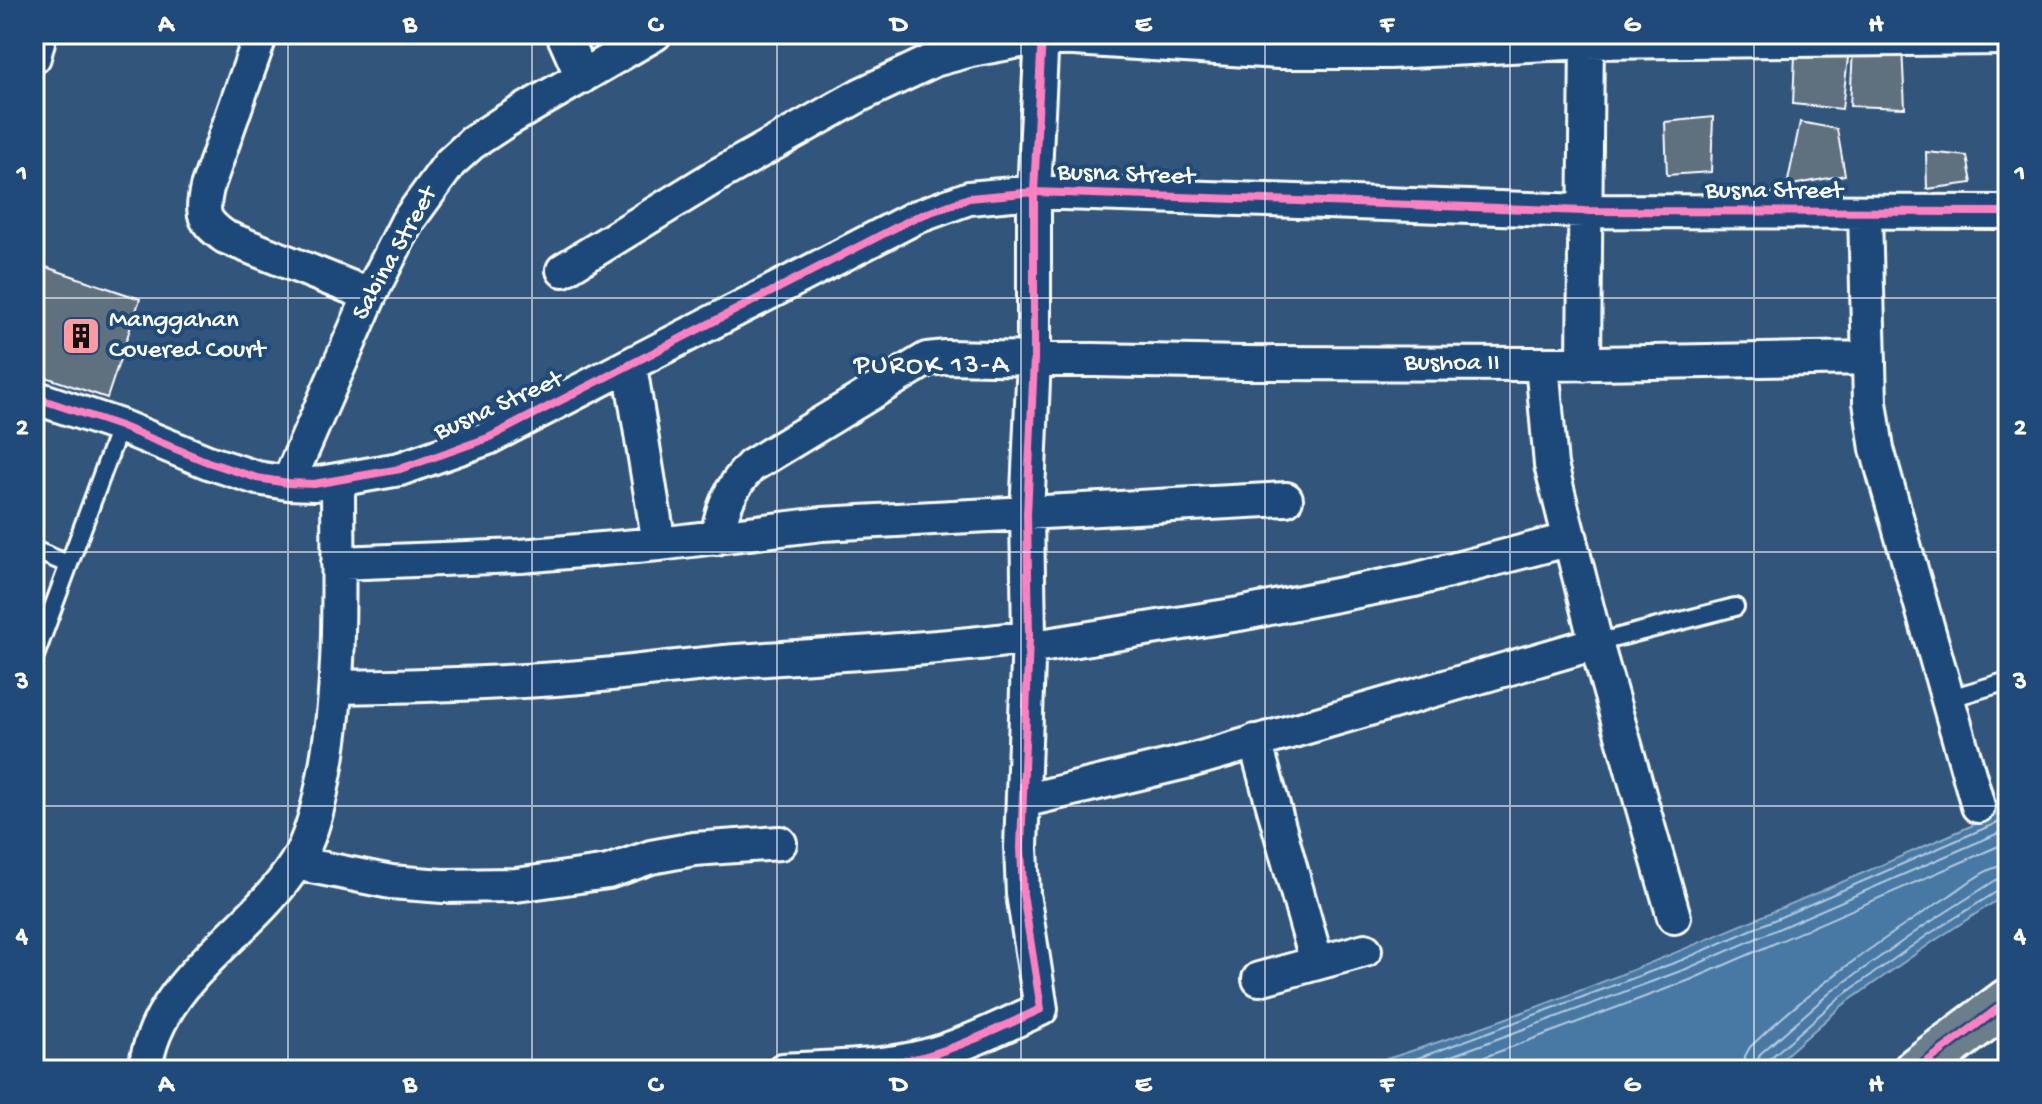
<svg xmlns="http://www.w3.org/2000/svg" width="2042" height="1104" viewBox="0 0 2042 1104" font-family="'Gochi Hand',sans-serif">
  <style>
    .water { fill: #4779a4; stroke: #91afc8; stroke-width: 2 }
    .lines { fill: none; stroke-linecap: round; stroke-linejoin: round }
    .shore { stroke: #b5c9db; stroke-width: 2 }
    .building { fill: #5e6f7e; stroke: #fff; stroke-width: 2 }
    .service-casing { stroke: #fff; stroke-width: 22 }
    .minor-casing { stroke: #fff; stroke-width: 38 }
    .primary-casing { stroke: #fff; stroke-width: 50 }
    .service { stroke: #1f4a7a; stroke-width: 16 }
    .minor { stroke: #1f4a7a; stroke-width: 32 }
    .primary { stroke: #6b7e8b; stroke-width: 44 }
    .cycleway-casing { stroke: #1f4a7a; stroke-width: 13 }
    .cycleway { stroke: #ff80c0; stroke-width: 8 }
    .grid { fill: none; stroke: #fff; stroke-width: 2; stroke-opacity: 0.55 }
    .labels { text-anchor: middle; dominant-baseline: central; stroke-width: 8; stroke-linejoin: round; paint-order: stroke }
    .street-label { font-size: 26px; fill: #fff; stroke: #1f4a7a }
    .poi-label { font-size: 26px; fill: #fff; stroke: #1f4a7a; text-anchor: start }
    .neighbourhood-label { font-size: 28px; letter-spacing: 2px; fill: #fff; stroke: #1f4a7a }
    .neatline { fill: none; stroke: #fff; stroke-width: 3 }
    .grid-label { font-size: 26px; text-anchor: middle; font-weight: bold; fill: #fff }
  </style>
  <rect width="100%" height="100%" fill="#32557b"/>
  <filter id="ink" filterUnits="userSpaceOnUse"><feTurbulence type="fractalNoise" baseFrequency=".0125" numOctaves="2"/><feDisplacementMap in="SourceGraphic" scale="16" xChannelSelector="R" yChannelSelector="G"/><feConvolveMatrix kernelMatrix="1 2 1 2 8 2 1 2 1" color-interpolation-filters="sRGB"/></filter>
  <g filter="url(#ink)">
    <!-- water -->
    <path class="water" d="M2008 810V893L1934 941 1843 1005 1769 1070H1351C1577 1002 1792 903 2008 810Z"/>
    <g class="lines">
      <!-- shore -->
      <path class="shore" d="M1379 1070 1424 1056 1682 960 2008 818
        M1413 1070 1686 969 2008 829
        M1450 1070 1690 980 2008 842
        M1742 1070 1744 1058 1750 1047C1810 989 1879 941 1949 896 1967 884 1987 866 2008 865
        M1754 1070 1760 1054 1832 991 1924 926 1996 880 2008 877
        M1764 1070 1767 1061 1839 998 1929 934 2001 889 2008 887"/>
    </g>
    <!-- building -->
    <path class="building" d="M1902 47 1905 108 1850 106 1853 49Z
      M1849 49 1842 109 1793 104 1795 54Z
      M1713 117 1711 172 1667 175 1665 122Z
      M1800 122 1837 129 1845 175 1787 186Z
      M1926 152 1967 156 1972 183 1927 189Z
      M34 263 140 299 107 398 34 373Z"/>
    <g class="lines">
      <defs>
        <path id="service" d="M34 550 68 564
          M1596 643 1735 607
          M34 659 120 426
          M1947 699 2008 681"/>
        <path id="minor" d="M261 34 207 188C201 215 203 221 225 237L370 295
          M563 34 582 77
          M34 57 40 34
          M1865 213 1870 402 1877 449 1978 806
          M563 270 716 176 860 95 934 60 971 50 1042 37 1279 52H1390L1587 42 2008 38
          M1542 364 1551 465 1596 643 1674 917
          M1584 364 1587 34
          M630 366 659 544
          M34 397 120 426 208 462 257 478 288 483 314 484 400 469 488 438 914 218 969 198 1034 192 1584 211 2008 212
          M288 483 370 295 407 222 450 163 472 143 504 122 655 34
          M717 538C722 508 730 488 751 466L927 359 946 357 1244 363 1542 364 1869 358
          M338 563 521 556 659 544 822 524 1286 499
          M1028 648 1239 614 1414 580 1571 539
          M336 687C410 686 483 684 556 679 616 675 677 666 737 661 835 654 932 650 1029 637
          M1255 741 1317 963
          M1023 801 1190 761 1596 643
          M296 863 391 882 443 886 516 885 608 872 651 857 694 849 780 843
          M1259 979 1365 950
          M145 1070C156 979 251 935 296 863 311 838 319 805 324 777 343 679 338 580 338 481
          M783 1070C830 1067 880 1068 926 1056 966 1045 1003 1026 1041 1009L1023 894 1021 847 1029 637 1027 514 1034 359V192L1042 34"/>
        <path id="primary" d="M1916 1070 2008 1001"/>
      </defs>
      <!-- service casing -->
      <use href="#service" class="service-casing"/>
      <!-- minor casing -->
      <use href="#minor" class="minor-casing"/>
      <!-- primary casing -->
      <use href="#primary" class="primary-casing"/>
      <!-- service -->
      <use href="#service" class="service"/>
      <!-- minor -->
      <use href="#minor" class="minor"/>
      <!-- primary -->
      <use href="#primary" class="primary"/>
      <defs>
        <path id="cycleway" d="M34 397 120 426 208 462 257 478 288 483 314 484 400 469 488 438 914 218 969 198 1034 192 1584 211 2008 212
          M783 1070C830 1067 880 1068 926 1056 966 1045 1003 1026 1041 1009L1023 894 1021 847 1029 637 1027 514 1034 359V192L1042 34
          M1916 1070 2008 1001"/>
      </defs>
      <!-- cycleway casing -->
      <use href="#cycleway" class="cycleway-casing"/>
      <!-- cycleway -->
      <use href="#cycleway" class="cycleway"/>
    </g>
  </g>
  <!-- grid -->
  <path class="grid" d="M288 34V1070M532 34V1070M777 34V1070M1021 34V1070M1265 34V1070M1510 34V1070M1754 34V1070M34 298H2008M34 552H2008M34 806H2008"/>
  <!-- icons -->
  <defs>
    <symbol id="building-square" viewBox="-11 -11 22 22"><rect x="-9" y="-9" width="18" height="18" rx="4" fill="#ff9aa2" stroke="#1f4a7a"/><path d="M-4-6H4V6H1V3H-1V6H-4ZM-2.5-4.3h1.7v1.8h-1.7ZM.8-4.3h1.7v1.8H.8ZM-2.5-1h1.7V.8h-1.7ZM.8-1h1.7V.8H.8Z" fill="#111"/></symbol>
  </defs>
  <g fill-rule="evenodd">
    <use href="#building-square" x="59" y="314" width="44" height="44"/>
  </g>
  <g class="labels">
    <!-- street labels -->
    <g class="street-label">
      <text transform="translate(1126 176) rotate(2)">Busna Street</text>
      <text x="1774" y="192">Busna Street</text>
      <text transform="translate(396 254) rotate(-61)">Sabina Street</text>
      <text x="1452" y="364">Bushoa II</text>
      <text transform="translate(499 407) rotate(-24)">Busna Street</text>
    </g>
    <!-- poi labels -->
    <g class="poi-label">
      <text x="109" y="321">Manggahan<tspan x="109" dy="30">Covered Court</tspan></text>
    </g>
    <!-- neighbourhood labels -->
    <g class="neighbourhood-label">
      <text x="932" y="366">PUROK 13-A</text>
    </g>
  </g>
  <!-- margin -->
  <rect width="2042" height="1104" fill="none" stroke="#1f4a7a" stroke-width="88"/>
  <rect x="44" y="44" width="1954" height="1016" class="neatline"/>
  <g class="grid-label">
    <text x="166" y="31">A</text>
    <text x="410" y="31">B</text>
    <text x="655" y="31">C</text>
    <text x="899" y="31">D</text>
    <text x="1143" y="31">E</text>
    <text x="1387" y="31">F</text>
    <text x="1632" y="31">G</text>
    <text x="1876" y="31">H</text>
    <text x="22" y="180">1</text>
    <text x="2020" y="180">1</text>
    <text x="22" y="434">2</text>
    <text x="2020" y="434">2</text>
    <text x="22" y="688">3</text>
    <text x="2020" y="688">3</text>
    <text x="22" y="942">4</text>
    <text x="2020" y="942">4</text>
    <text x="166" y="1091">A</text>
    <text x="410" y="1091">B</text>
    <text x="655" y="1091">C</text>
    <text x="899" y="1091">D</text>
    <text x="1143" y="1091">E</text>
    <text x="1387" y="1091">F</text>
    <text x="1632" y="1091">G</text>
    <text x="1876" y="1091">H</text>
  </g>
</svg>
